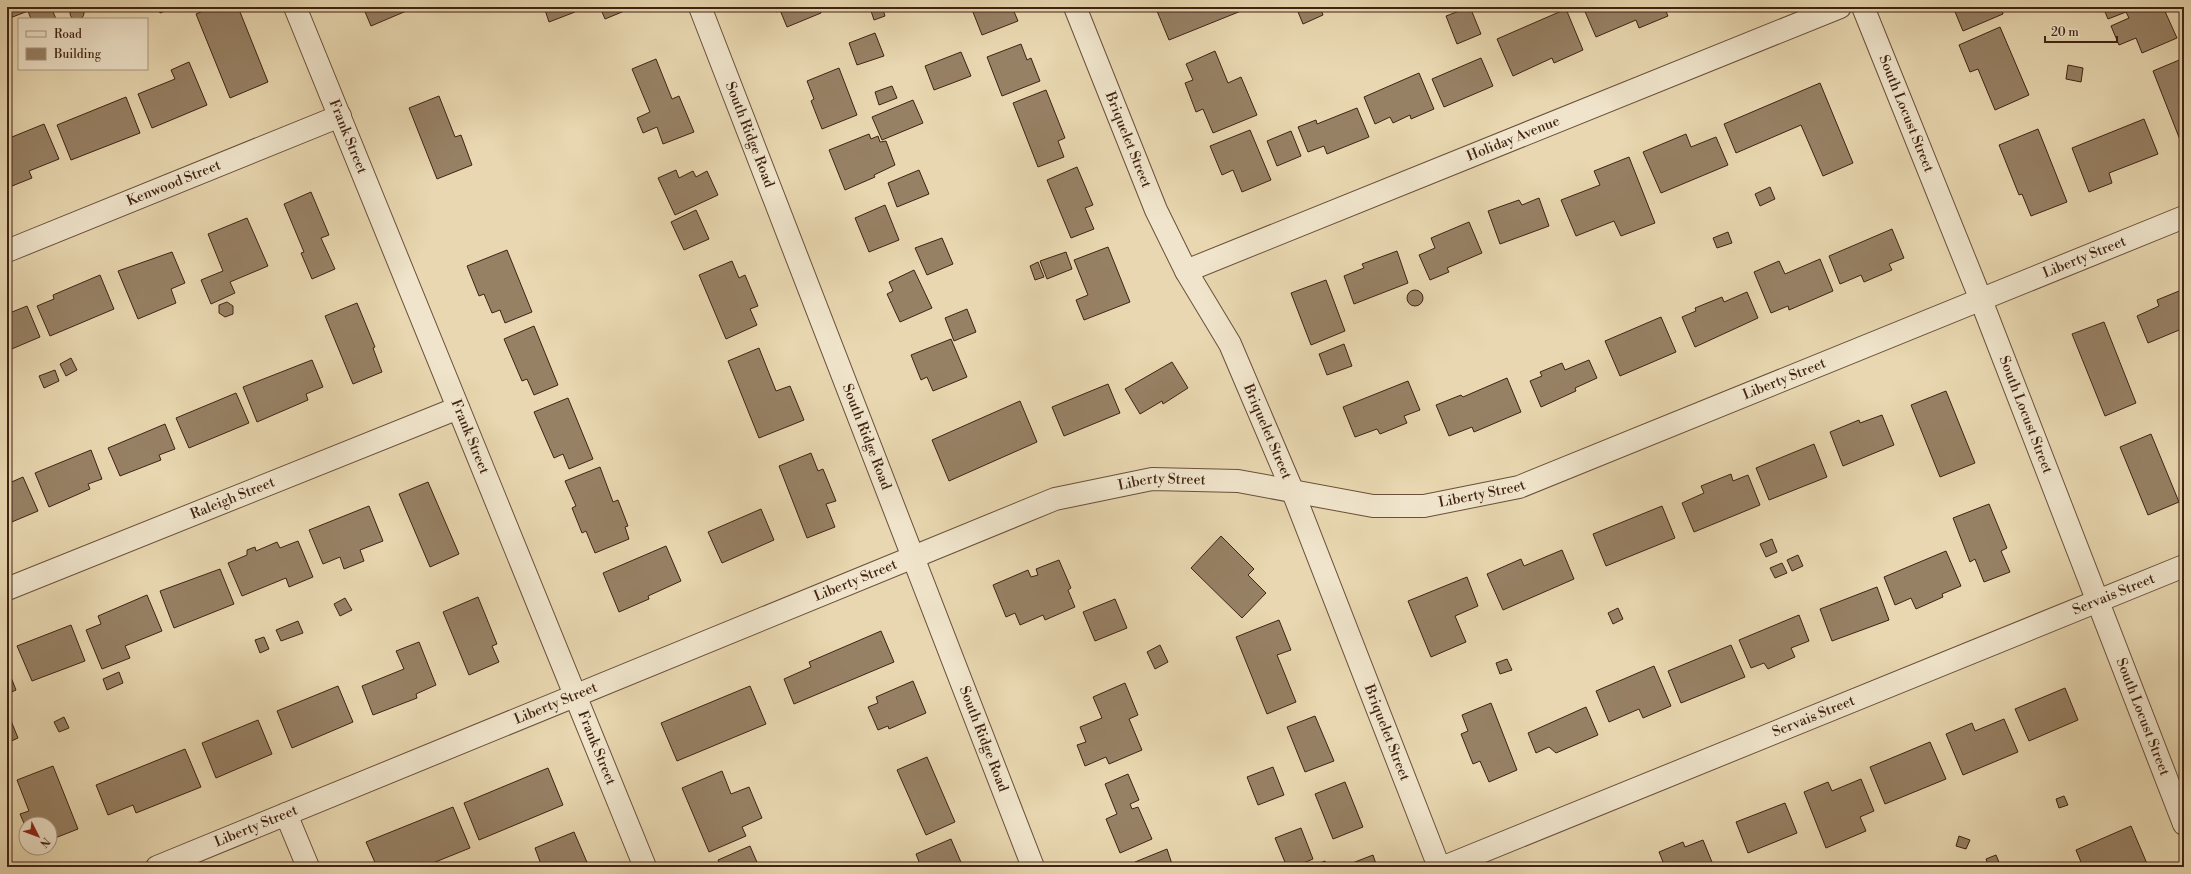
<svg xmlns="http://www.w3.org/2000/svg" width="2191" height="874" viewBox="0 0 2191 874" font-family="'Libre Bodoni',serif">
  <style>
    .building { fill: #978165; stroke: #402313 }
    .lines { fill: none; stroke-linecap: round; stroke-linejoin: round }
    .minor-casing { stroke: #6a503a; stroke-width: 24 }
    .minor { stroke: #f0e5cc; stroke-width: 22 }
    .labels { text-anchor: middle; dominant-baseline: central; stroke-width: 3.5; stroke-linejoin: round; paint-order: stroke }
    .street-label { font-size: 14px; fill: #402313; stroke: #f0e5cc }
  </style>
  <rect width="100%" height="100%" fill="#e8d7b0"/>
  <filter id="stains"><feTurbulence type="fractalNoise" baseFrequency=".005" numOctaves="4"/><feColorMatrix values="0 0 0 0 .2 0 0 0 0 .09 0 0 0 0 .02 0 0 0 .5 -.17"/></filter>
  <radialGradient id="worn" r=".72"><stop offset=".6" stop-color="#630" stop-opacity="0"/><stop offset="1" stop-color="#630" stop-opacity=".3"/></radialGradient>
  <!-- building -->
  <path class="building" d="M70 13a7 7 0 1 1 14 0a7 7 0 1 1-14 0Z
    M7 7H51L56 19H31L28 11 10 18Z
    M157 7H169L170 9 160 13Z
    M213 7H238L268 82 230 98 196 14Z
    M363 7H410L411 9 371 26Z
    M544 7H574L575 12 549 22Z
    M600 7H634L605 19Z
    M774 7H819L821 13 787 27 780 10 776 12Z
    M873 7H882L885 16 874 20 870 8Z
    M971 7H1012L1018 21 982 35Z
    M1168 7H1240L1241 11 1169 40 1157 11Z
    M1296 7H1320L1323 15 1303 24Z
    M1470 7 1481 34 1457 44 1446 16Z
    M1583 7H1664L1668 16 1639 28 1636 20 1596 37Z
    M1953 7H2001L2003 14 1963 31Z
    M2103 7H2163L2177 38 2142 53 2136 38 2119 45 2111 26 2129 18 2126 12 2108 19Z
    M1566 9 1583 50 1554 63 1552 58 1513 76 1497 39Z
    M2000 27 2029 95 1995 110 1978 69 1970 72 1959 45Z
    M875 33 884 56 857 65 849 43Z
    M1021 44 1027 60 1031 58 1040 81 1002 96 987 57Z
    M1215 51 1228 83 1241 77 1257 115 1213 133 1203 109 1196 112 1185 83 1193 80 1186 64Z
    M961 52 971 76 934 90 925 66Z
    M1481 58 1493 86 1444 107 1432 79Z
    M2184 58V150L2153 71Z
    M656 59 672 99 679 96 694 132 663 144 657 127 643 133 637 118 650 112 632 69Z
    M189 62 207 105 152 128 138 94 175 79 171 70Z
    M2068 65 2083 68 2081 82 2066 79Z
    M839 68 857 115 822 129 811 101 814 99 807 81Z
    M1419 73 1434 109 1411 119 1410 115 1393 123 1390 117 1375 124 1364 97Z
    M1820 83 1853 163 1823 176 1801 125 1736 153 1724 124Z
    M892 86 897 98 879 105 875 92Z
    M1046 90 1065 138 1058 141 1064 157 1038 167 1013 103Z
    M439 96 455 137 461 135 472 165 437 179 409 108Z
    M126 97 140 133 71 160 57 125Z
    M913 100 923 123 882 140 872 117Z
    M1357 108 1369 137 1327 154 1324 146 1308 152 1298 127 1316 120 1317 124Z
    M2144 119 2158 154 2109 173 2112 183 2089 192 2072 148Z
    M44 124 59 159 29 171 32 178 7 188V139Z
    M2038 129 2067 202 2031 216 2022 194 2019 195 1999 145Z
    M1250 130 1271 180 1242 192 1233 170 1222 175 1210 146Z
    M1291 131 1301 156 1277 166 1267 141Z
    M869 134 871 139 878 136 880 142 886 141 895 165 874 175 875 177 845 190 829 150Z
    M1686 134 1691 147 1716 137 1728 165 1661 193 1643 152Z
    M1629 157 1655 223 1621 236 1614 221 1576 236 1561 200 1600 185 1594 171Z
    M1077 167 1093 205 1085 208 1094 229 1071 238 1047 180Z
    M676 170 679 178 693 171 696 177 707 171 718 195 675 215 658 178Z
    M919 170 929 194 897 207 888 183Z
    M1770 187 1775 199 1760 206 1755 194Z
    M311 192 329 235 321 238 335 269 312 279 301 253 304 252 284 204Z
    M1539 198 1549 226 1500 244 1488 211 1519 200 1522 205Z
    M885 205 899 240 869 252 855 218Z
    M696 210 709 239 684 250 671 222Z
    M247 218 268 266 230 282 235 293 211 304 201 280 223 271 208 234Z
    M1469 222 1482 253 1447 268 1449 272 1430 280 1419 255 1435 248 1431 238Z
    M1892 229 1904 258 1889 264 1892 270 1864 282 1861 275 1840 284 1829 256Z
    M1728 232 1732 243 1717 248 1713 238Z
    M942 238 953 264 927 275 915 248Z
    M1108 247 1130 302 1084 320 1076 300 1088 295 1074 260Z
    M507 250 532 312 505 323 500 310 492 313 484 294 479 296 467 266Z
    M1397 251 1408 283 1354 304 1344 276 1364 268 1362 264Z
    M172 252 185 283 171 289 176 303 138 319 118 271Z
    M1066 252 1072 269 1047 279 1040 261Z
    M1820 259 1833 291 1789 310 1788 306 1771 313 1754 272 1779 261 1785 274Z
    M732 261 739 278 745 275 758 306 750 309 757 325 726 339 699 275Z
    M1038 262 1044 277 1035 280 1030 266Z
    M914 270 932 308 900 322 887 294 893 291 889 282Z
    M100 275 114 309 50 336 37 306 54 299 53 295Z
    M1326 280 1345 331 1311 345 1291 293Z
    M2184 289V328L2148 343 2137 316 2159 306 2157 300Z
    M1407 298a8 8 0 1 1 16 0a8 8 0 1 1-16 0Z
    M1747 292 1758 318 1695 347 1682 317 1696 311 1695 308 1722 297 1724 302Z
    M227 302 233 306V314L225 317 219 313V305Z
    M357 303 375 347 373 348 382 372 353 384 325 316Z
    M27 306 40 337 7 351V314Z
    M967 309 976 332 954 341 945 318Z
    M1661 317 1676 352 1620 376 1605 341Z
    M2104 322 2136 403 2105 416 2072 334Z
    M534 326 558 385 534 395 527 379 522 381 504 339Z
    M951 339 967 377 933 391 927 377 921 380 911 355Z
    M1344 344 1352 366 1327 375 1319 354Z
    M759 348 776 391 790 386 804 420 759 438 728 361Z
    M71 358 77 370 66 376 60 364Z
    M312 360 323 387 306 394 308 400 257 422 243 387Z
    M1589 360 1597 378 1575 388 1576 391 1541 407 1530 381 1542 376 1540 372 1562 363 1565 370Z
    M1172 362 1188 388 1163 404 1162 401 1140 414 1125 389Z
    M55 370 59 381 44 388 39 376Z
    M1507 378 1521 412 1474 432 1472 427 1449 436 1436 405 1461 395 1463 397Z
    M1408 381 1420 410 1404 416 1407 423 1380 434 1377 429 1355 437 1343 407Z
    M1108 384 1120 413 1064 436 1052 407Z
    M1946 391 1975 463 1940 477 1911 405Z
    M236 393 249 423 189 448 176 418Z
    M568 398 593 459 569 469 563 454 554 458 534 412Z
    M1020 401 1037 442 949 481 932 440Z
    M1882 415 1894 445 1843 466 1830 432 1859 420 1860 423Z
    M165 424 175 449 159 455 161 460 120 476 108 448Z
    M2151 434 2179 502 2148 515 2120 447Z
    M1814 444 1827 477 1769 500 1756 468Z
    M91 450 102 479 88 484 90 489 49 507 35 473Z
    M811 453 818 471 823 469 836 501 826 504 835 527 807 538 779 466Z
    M600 467 613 502 618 500 628 526 625 527 629 539 595 553 586 531 582 533 572 508 576 506 565 481Z
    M1731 474 1733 481 1748 475 1760 505 1694 532 1682 503 1704 493 1701 486Z
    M23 477 38 511 7 524V484Z
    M428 482 459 554 430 567 399 494Z
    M1989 504 2007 548 2001 551 2010 572 1984 582 1975 559 1970 562 1953 518Z
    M369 506 383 541 360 550 364 561 344 569 340 557 323 564 309 530Z
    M1662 506 1675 538 1606 566 1593 534Z
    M761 509 774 540 722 563 708 532Z
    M1221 536 1254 569 1248 575 1266 593 1242 618 1191 568Z
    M1772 539 1777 552 1766 557 1760 544Z
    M298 541 313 577 289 587 286 578 242 596 228 563 247 555V550L255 547 256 551 277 542 280 548Z
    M666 546 681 581 648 596 649 599 619 612 603 573Z
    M1562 550 1574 579 1503 610 1487 574 1521 559 1524 566Z
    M1946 551 1961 586 1942 594 1943 597 1916 609 1911 598 1895 605 1884 577Z
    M1798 555 1803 566 1792 571 1787 560Z
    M1059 560 1071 588 1068 590 1075 607 1045 620 1043 615 1020 625 1015 613 1006 617 993 585 1028 570 1031 577 1038 575 1036 569Z
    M1782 563 1787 573 1775 578 1770 568Z
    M220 569 234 604 174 628 160 591Z
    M1467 577 1478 606 1455 616 1466 642 1431 657 1408 601Z
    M1877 587 1889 620 1832 641 1820 609Z
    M147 595 162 631 125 646 130 658 102 669 86 630 101 624 98 616Z
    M478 597 497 644 492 646 499 662 469 675 443 612Z
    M345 598 352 610 340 616 334 604Z
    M1115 599 1127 628 1095 641 1083 612Z
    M1618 608 1623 619 1613 624 1608 613Z
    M1799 615 1809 641 1791 648 1795 657 1768 669 1764 663 1751 668 1739 640Z
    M1279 620 1291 650 1277 655 1296 702 1267 714 1236 637Z
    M298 621 303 633 281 641 276 630Z
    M71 625 85 661 32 681 17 646Z
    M881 631 894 662 794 704 784 679 811 667 809 662Z
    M264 637 269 649 260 653 255 640Z
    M419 642 436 685 416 694 417 698 373 715 362 686 404 669 396 651Z
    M1160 645 1168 662 1155 669 1147 652Z
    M1731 645 1745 677 1681 703 1668 671Z
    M1507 659 1512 670 1500 674 1496 663Z
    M1654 666 1671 706 1643 718 1639 709 1609 722 1596 691Z
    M7 667 16 690 7 694Z
    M119 672 123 683 107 690 103 679Z
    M913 681 926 713 889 729 888 726 878 730 868 707 878 703 876 697Z
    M1125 683 1138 715 1129 719 1142 750 1109 764 1106 757 1085 766 1077 745 1086 742 1080 727 1102 718 1093 697Z
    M338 686 353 722 292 748 277 711Z
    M750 686 766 724 677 761 661 723Z
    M2065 688 2078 720 2029 741 2015 709Z
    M1491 703 1517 770 1489 782 1480 761 1473 764 1461 734 1468 731 1462 715Z
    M1586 707 1598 735 1556 753 1549 747 1536 753 1528 733Z
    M7 711 18 738 7 743Z
    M1315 716 1334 761 1305 772 1287 727Z
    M64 717 69 728 59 732 54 722Z
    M2004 719 2018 752 1963 775 1946 734 1972 723 1975 731Z
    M258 720 272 754 216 778 202 743Z
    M1930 742 1946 779 1885 804 1870 767Z
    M185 749 201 787 136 813 133 805 108 815 96 785Z
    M927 757 955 822 926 835 897 770Z
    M53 766 78 829 50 840V824H26V828L20 814 29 811 17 780Z
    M1273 767 1284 795 1258 805 1247 777Z
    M548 768 563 805 479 840 464 803Z
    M722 771 731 794 749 787 762 818 742 827 746 836 709 852 682 788Z
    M1128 774 1139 800 1130 804 1132 809 1138 807 1152 839 1120 853 1106 819 1117 814 1105 784Z
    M1861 779 1874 811 1860 817 1866 831 1826 848 1804 792 1828 782 1832 791Z
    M1345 782 1363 827 1333 839 1315 794Z
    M2064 796 2068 805 2059 808 2056 799Z
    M1785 803 1797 833 1748 853 1736 822Z
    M453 807 470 848 423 867H377L366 842Z
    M2131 826 2148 866 2083 867 2076 850Z
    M1301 828 1313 859 1294 867H1287L1275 838Z
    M574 832 589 867H542L535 848Z
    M1959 836 1970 840 1966 849 1956 846Z
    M951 839 963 867H921L916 854Z
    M1703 840 1714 867H1665L1659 852 1683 842 1685 847Z
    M750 846 759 867H721L718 860Z
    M1167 849 1173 867H1137L1135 862Z
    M1373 855 1377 867H1342Z
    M1996 855 2001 867H1989L1986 859Z
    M1325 861 1327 867H1310Z"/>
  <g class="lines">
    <defs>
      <g id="minor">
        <path id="s1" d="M295 7 645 867"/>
        <path id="s2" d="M700 7 1033 867"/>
        <path id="s3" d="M1075 7 1156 210 1186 271 1230 344 1293 492 1439 867"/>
        <path id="s4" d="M1863 7 1981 300 2184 824"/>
        <path id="s5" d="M7 251 340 116"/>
        <path id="s6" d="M1186 271 1840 7"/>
        <path id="s7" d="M7 589 458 408"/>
        <path d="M286 814 308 867"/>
        <path id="s8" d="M157 867 1055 499 1152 479 1238 481 1373 506H1424L1519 487 2184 217"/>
        <path id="s9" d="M1444 867 2184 566"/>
      </g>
    </defs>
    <!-- minor casing -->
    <use href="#minor" class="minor-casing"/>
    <!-- minor -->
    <use href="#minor" class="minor"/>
  </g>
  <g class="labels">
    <!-- street labels -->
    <g class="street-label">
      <text stroke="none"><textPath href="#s4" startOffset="115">South Locust Street</textPath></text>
      <text stroke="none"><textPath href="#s2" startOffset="137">South Ridge Road</textPath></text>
      <text stroke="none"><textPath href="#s1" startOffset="140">Frank Street</textPath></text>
      <text stroke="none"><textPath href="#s6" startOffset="353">Holiday Avenue</textPath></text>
      <text stroke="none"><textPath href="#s3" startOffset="143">Briquelet Street</textPath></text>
      <text stroke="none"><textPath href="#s5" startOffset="180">Kenwood Street</textPath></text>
      <text stroke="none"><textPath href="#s8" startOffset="2051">Liberty Street</textPath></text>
      <text stroke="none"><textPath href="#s8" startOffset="1727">Liberty Street</textPath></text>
      <text stroke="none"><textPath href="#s4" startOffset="439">South Locust Street</textPath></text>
      <text stroke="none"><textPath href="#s3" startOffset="467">Briquelet Street</textPath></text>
      <text stroke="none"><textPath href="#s1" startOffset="464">Frank Street</textPath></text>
      <text stroke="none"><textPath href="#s2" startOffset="461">South Ridge Road</textPath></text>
      <text stroke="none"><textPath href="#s8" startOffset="1079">Liberty Street</textPath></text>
      <text stroke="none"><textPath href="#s8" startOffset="1403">Liberty Street</textPath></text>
      <text stroke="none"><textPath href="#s7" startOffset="243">Raleigh Street</textPath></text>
      <text stroke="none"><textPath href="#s8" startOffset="755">Liberty Street</textPath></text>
      <text stroke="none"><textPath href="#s9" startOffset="723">Servais Street</textPath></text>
      <text stroke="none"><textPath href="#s8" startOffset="431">Liberty Street</textPath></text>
      <text stroke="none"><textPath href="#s9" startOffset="399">Servais Street</textPath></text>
      <text stroke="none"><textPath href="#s4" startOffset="763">South Locust Street</textPath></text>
      <text stroke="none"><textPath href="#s3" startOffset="791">Briquelet Street</textPath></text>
      <text stroke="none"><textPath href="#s2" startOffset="785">South Ridge Road</textPath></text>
      <text stroke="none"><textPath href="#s1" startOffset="800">Frank Street</textPath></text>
      <text stroke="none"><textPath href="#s8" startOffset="107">Liberty Street</textPath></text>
    </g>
  </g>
  <!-- margin -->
  <rect width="2191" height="874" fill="none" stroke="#e8d7b0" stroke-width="24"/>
  <rect x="8" y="8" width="2175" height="858" fill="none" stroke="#402313" stroke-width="2"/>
  <rect x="12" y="12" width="2167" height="850" fill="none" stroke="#402313"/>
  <!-- legend -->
  <rect x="18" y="18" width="130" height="52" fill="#f0e5cc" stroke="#aa9782"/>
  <rect x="26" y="31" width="20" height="6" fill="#f0e5cc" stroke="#aa9782"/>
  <text x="54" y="38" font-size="12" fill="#402313">Road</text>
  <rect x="26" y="48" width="20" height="12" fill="#978165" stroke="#aa9782"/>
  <text x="54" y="58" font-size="12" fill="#402313">Building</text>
  <!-- north arrow -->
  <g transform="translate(38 836) rotate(132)"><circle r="19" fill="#f0e5cc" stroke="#aa9782"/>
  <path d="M0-3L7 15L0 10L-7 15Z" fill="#8f2418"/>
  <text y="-6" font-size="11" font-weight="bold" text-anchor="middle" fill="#402313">N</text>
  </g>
  <!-- scale -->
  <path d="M2045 36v6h72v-6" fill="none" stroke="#402313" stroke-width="2"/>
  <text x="2051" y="36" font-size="12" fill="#402313" stroke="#f0e5cc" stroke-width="3" paint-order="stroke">20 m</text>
  <rect width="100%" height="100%" filter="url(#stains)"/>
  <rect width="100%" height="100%" fill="url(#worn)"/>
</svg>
